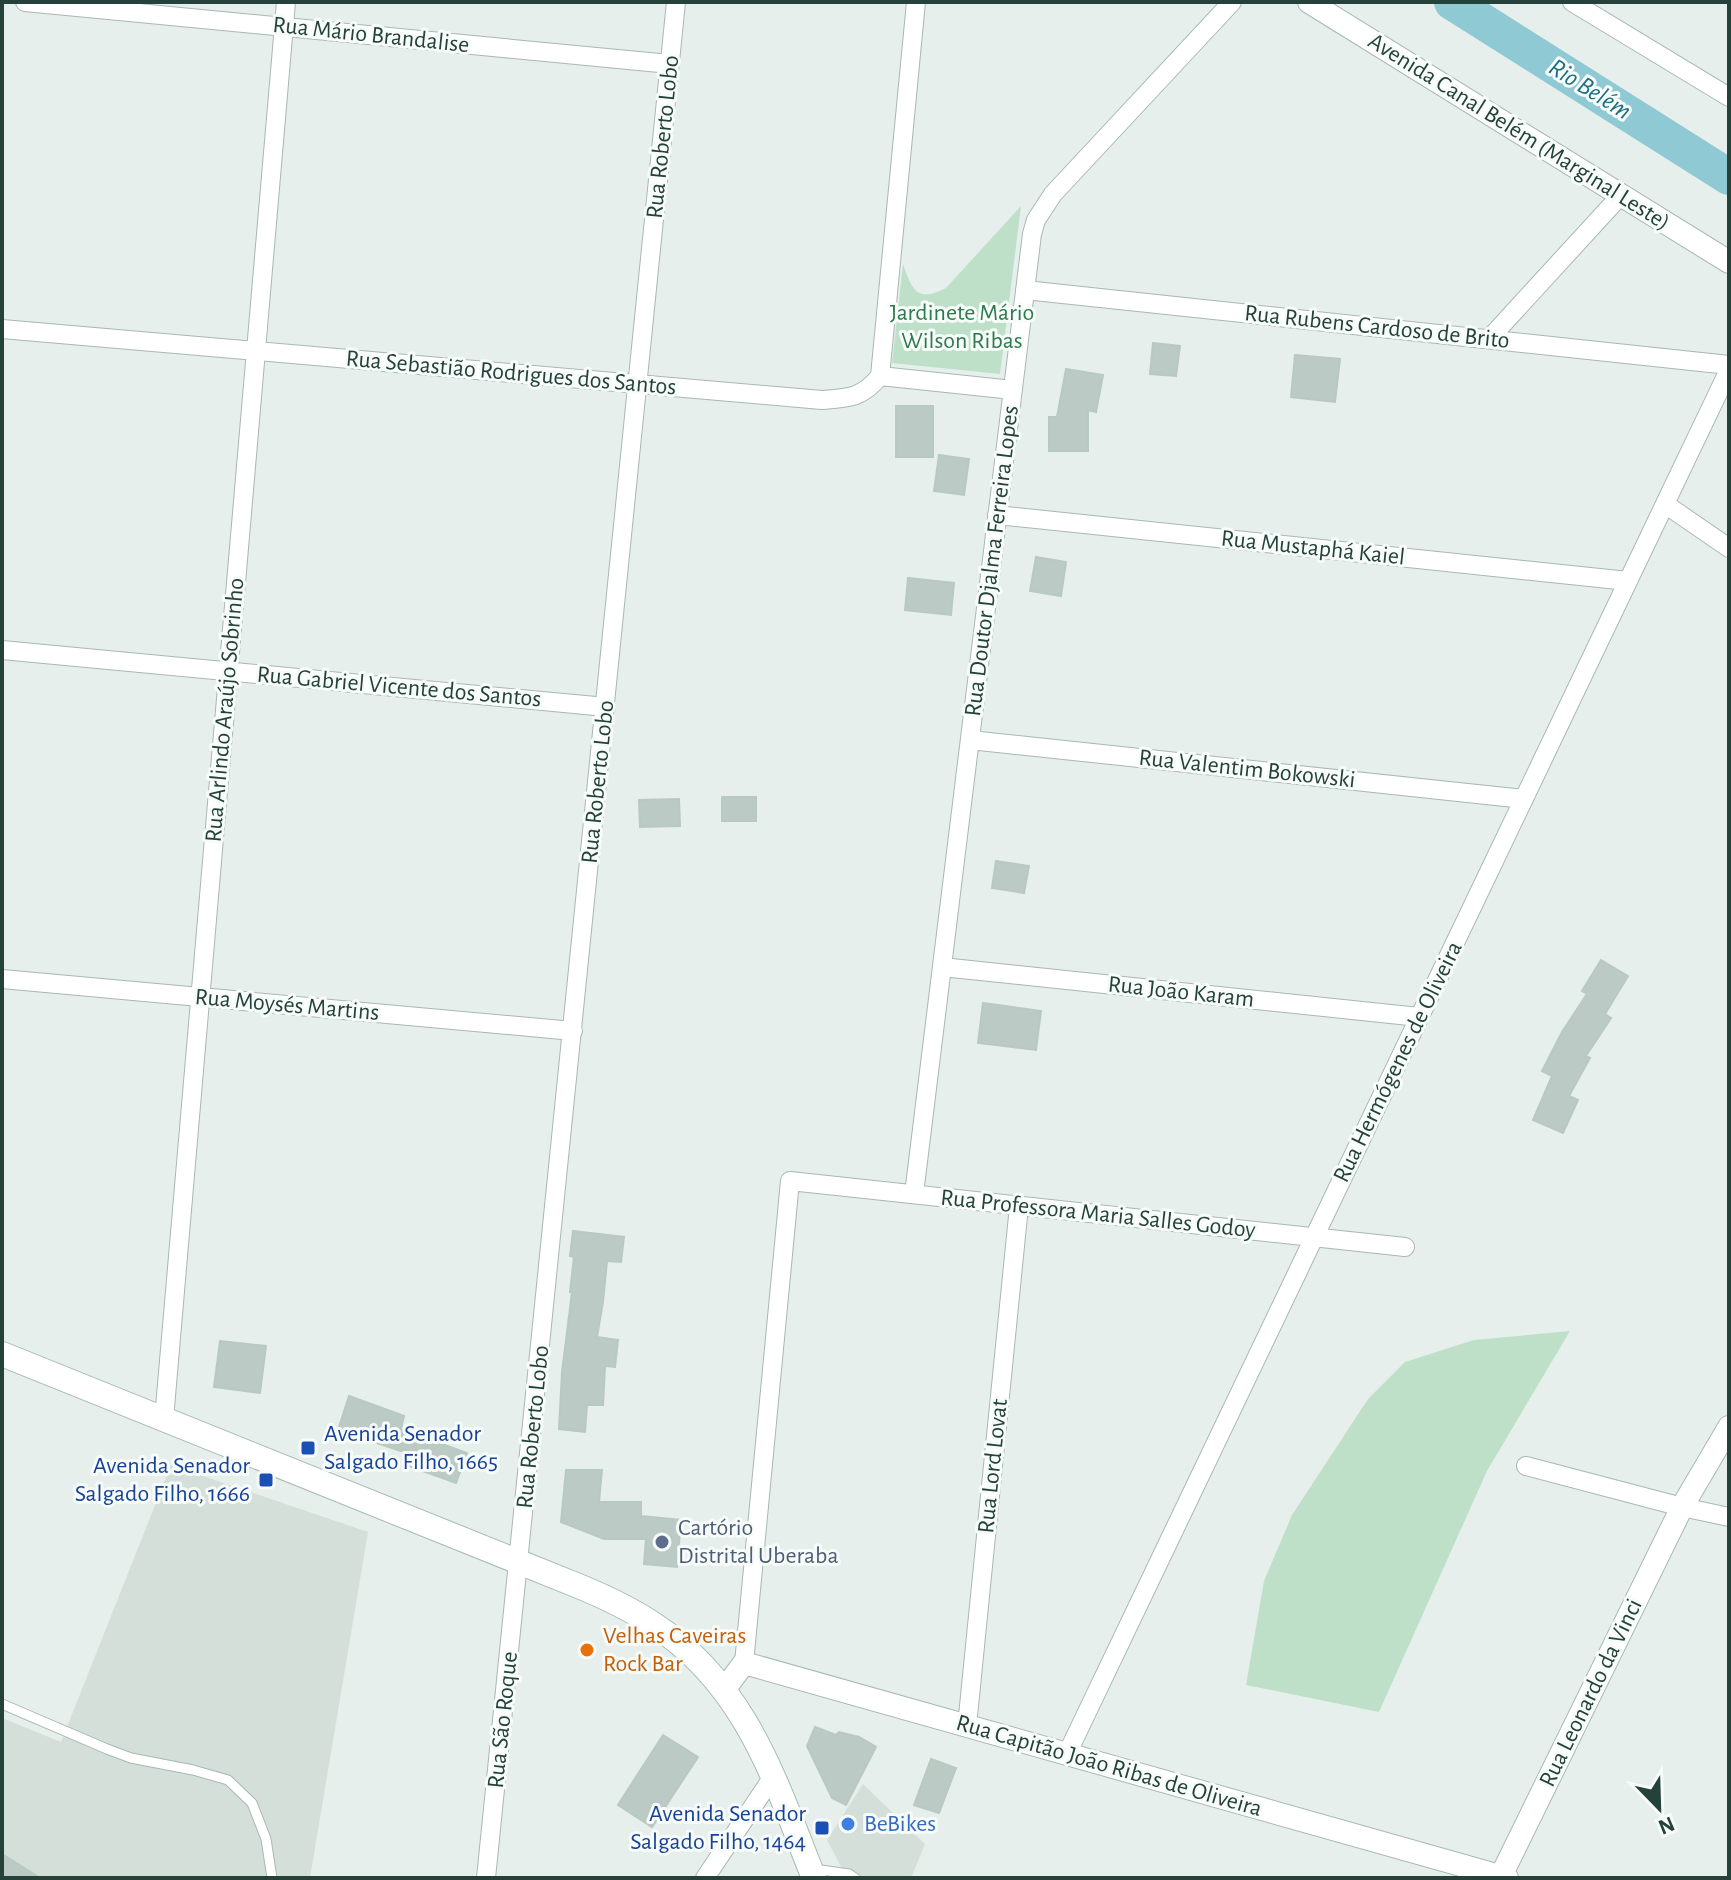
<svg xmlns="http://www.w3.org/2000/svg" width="1731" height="1880" viewBox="0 0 1731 1880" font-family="'Alegreya Sans',sans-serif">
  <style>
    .built { fill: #d4dfda }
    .green { fill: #bfe0c8 }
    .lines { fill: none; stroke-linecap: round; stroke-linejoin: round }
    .river { stroke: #8ec9d4; stroke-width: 36 }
    .building { fill: #bbcac4; stroke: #b8c9c2; stroke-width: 2 }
    .service-casing { stroke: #a8b8b2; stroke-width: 11 }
    .minor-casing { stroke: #a8b8b2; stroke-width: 20 }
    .tertiary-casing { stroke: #a8b8b2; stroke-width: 24 }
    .secondary-casing { stroke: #a4bbb3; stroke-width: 26 }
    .service { stroke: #fff; stroke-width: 9 }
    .minor { stroke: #fff; stroke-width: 18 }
    .tertiary { stroke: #fff; stroke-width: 22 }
    .secondary { stroke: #fff; stroke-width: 24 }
    .transit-dot { fill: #1a4fb4; stroke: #f7fbf9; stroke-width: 3 }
    .service-dot { fill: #5c6f8a; stroke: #f7fbf9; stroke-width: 3 }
    .food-dot { fill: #e8710a; stroke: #f7fbf9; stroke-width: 3 }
    .shop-dot { fill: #3f7fe0; stroke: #f7fbf9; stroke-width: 3 }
    .labels { text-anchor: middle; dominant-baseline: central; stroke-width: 6; stroke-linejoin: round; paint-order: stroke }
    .street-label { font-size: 24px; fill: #24423a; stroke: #f7fbf9 }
    .park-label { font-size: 24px; fill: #2d7a4b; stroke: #f7fbf9 }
    .transit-label { font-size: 24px; fill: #164399; stroke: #f7fbf9; text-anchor: end }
    .service-label { font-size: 24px; fill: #4e5e75; stroke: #f7fbf9; text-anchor: start }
    .food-label { font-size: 24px; fill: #c56008; stroke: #f7fbf9; text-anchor: start }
    .shop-label { font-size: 24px; fill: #366cbe; stroke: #f7fbf9; text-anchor: start }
    .water-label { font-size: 26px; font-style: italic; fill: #1c6f80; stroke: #f7fbf9 }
  </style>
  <rect width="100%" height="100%" fill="#e6efeb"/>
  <!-- built -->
  <path class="built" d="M171 1465 368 1532 310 1878H2V1718L61 1742Z
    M863 1784 925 1844 911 1878H847L827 1840Z"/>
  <!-- green -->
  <path class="green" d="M1021 206 1000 374 892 363 903 264C912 290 917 303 946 288Z
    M1570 1331 1487 1471 1379 1712 1246 1685 1264 1581 1292 1515 1368 1399 1405 1362 1474 1340Z"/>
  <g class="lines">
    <!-- river -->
    <path class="river" d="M1452 2 1729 177"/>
  </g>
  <!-- building -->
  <path class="building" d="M1153 343 1180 346 1176 376 1150 374Z
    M1295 355 1340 359 1335 402 1291 397Z
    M1066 369 1103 375 1096 412 1088 410V451H1049V417H1057Z
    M896 406H933V457H896Z
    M939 455 969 459 964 495 934 491Z
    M1036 557 1066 562 1061 596 1030 591Z
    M908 578 954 583 951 615 905 610Z
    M722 797H756V821H722Z
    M679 799 680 826 640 827 639 800Z
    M996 861 1029 866 1024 893 992 888Z
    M1601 960 1628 976 1605 1014 1611 1018 1586 1056 1590 1058 1569 1096 1578 1100 1563 1133 1533 1120 1552 1076 1542 1071 1562 1032 1587 994 1582 991Z
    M983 1003 1041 1011 1036 1050 978 1043Z
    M573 1231 624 1237 621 1262 607 1261 603 1302 597 1337 618 1340 615 1367 605 1366 603 1405H587L585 1432 559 1429 562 1372 572 1292H570L574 1257 570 1256Z
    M220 1341 266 1346 260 1393 214 1387Z
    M349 1396 404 1416 401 1429 467 1453 456 1483 403 1464 407 1453 338 1430Z
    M566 1470H602L599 1502H641V1516L681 1520 677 1567 644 1564 646 1539H604L561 1522Z
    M815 1727 836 1735 839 1732 859 1737 876 1747 846 1805 832 1798 807 1746Z
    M663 1735 698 1757 652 1827 618 1805Z
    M931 1759 956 1768 939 1813 914 1805Z
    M2 1854 40 1878H2Z"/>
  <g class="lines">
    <defs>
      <path id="service" d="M2 1704 107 1749 131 1758 193 1770 228 1780 252 1803 266 1839 272 1878
        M814 1869 849 1874 855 1878"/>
      <path id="minor" d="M25 2 670 64
        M1572 2 1729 97
        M1025 290 1729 365
        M2 329 822 400C849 398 862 398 880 376L1013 390
        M1489 339 1621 195
        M880 376 916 2
        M1665 504 1729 548
        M997 515 1628 581
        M2 650 606 707
        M970 740 1524 799
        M942 967 1419 1017
        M2 979 573 1031
        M914 1194 1032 234 1036 220 1053 194 1232 2
        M164 1419 286 2
        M1526 1466 1682 1507 1729 1517
        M744 1663 790 1181 1405 1247
        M967 1726 1019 1206
        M1067 1754 1729 370
        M486 1878 676 2
        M705 1878 774 1775"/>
      <path id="tertiary" d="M1309 2 1729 262
        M724 1690 744 1663 1507 1878
        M1500 1878 1682 1507 1729 1427"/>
      <path id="secondary" d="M2 1354 576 1585C603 1596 629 1608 653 1624 746 1684 775 1781 814 1878"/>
    </defs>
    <!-- service casing -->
    <use href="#service" class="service-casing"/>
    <!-- minor casing -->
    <use href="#minor" class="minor-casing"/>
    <!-- tertiary casing -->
    <use href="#tertiary" class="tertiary-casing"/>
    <!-- secondary casing -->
    <use href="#secondary" class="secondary-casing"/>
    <!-- service -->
    <use href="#service" class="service"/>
    <!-- minor -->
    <use href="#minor" class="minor"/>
    <!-- tertiary -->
    <use href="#tertiary" class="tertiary"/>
    <!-- secondary -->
    <use href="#secondary" class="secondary"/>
  </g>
  <!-- markers -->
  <g class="transit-dot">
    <rect x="300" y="1440" width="16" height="16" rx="4"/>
    <rect x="258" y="1472" width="16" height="16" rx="4"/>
    <rect x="814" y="1820" width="16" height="16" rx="4"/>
  </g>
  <circle class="service-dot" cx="662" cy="1542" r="8"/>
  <circle class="food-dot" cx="587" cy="1650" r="8"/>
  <circle class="shop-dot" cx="848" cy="1824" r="8"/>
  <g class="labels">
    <!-- street labels -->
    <g class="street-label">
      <text transform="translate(371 35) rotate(6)">Rua Mário Brandalise</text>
      <text transform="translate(1519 132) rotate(32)">Avenida Canal Belém (Marginal Leste)</text>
      <text transform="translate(663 137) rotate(-84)">Rua Roberto Lobo</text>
      <text transform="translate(1377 327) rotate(6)">Rua Rubens Cardoso de Brito</text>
      <text transform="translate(511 373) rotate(5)">Rua Sebastião Rodrigues dos Santos</text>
      <text transform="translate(1313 548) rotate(6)">Rua Mustaphá Kaiel</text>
      <text transform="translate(992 561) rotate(-83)">Rua Doutor Djalma Ferreira Lopes</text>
      <text transform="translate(399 687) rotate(5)">Rua Gabriel Vicente dos Santos</text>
      <text transform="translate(225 710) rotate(-85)">Rua Arlindo Araújo Sobrinho</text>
      <text transform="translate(1247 769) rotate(6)">Rua Valentim Bokowski</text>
      <text transform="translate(598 782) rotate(-84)">Rua Roberto Lobo</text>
      <text transform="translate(1181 992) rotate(6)">Rua João Karam</text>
      <text transform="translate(287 1005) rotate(5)">Rua Moysés Martins</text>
      <text transform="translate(1398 1062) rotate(-64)">Rua Hermógenes de Oliveira</text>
      <text transform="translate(1098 1214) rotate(6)">Rua Professora Maria Salles Godoy</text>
      <text transform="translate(533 1427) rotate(-84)">Rua Roberto Lobo</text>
      <text transform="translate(993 1466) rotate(-84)">Rua Lord Lovat</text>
      <text transform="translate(1591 1693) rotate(-64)">Rua Leonardo da Vinci</text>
      <text transform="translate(503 1720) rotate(-84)">Rua São Roque</text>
      <text transform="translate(1109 1766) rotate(16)">Rua Capitão João Ribas de Oliveira</text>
    </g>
    <!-- park labels -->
    <g class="park-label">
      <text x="962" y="313">Jardinete Mário<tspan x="962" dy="28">Wilson Ribas</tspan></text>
    </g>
    <!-- transit labels -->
    <g class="transit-label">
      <text x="324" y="1434" text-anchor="start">Avenida Senador<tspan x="324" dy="28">Salgado Filho, 1665</tspan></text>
      <text x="250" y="1466">Avenida Senador<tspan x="250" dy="28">Salgado Filho, 1666</tspan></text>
      <text x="806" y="1814">Avenida Senador<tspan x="806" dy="28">Salgado Filho, 1464</tspan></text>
    </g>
    <!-- service labels -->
    <g class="service-label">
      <text x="678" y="1528">Cartório<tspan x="678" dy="28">Distrital Uberaba</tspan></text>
    </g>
    <!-- food labels -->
    <g class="food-label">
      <text x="603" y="1636">Velhas Caveiras<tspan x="603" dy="28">Rock Bar</tspan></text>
    </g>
    <!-- shop labels -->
    <g class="shop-label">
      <text x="864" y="1824">BeBikes</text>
    </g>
    <!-- water labels -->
    <g class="water-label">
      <text transform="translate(1590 89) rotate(32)">Rio Belém</text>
    </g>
  </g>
  <!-- border -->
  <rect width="1731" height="1880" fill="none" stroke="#24423a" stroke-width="8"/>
  <!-- north arrow -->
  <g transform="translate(1659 1808) rotate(157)" stroke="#f7fbf9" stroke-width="6" paint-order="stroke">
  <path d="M0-6L14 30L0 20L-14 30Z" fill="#24423a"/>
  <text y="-12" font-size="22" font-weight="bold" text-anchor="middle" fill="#24423a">N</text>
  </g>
</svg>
